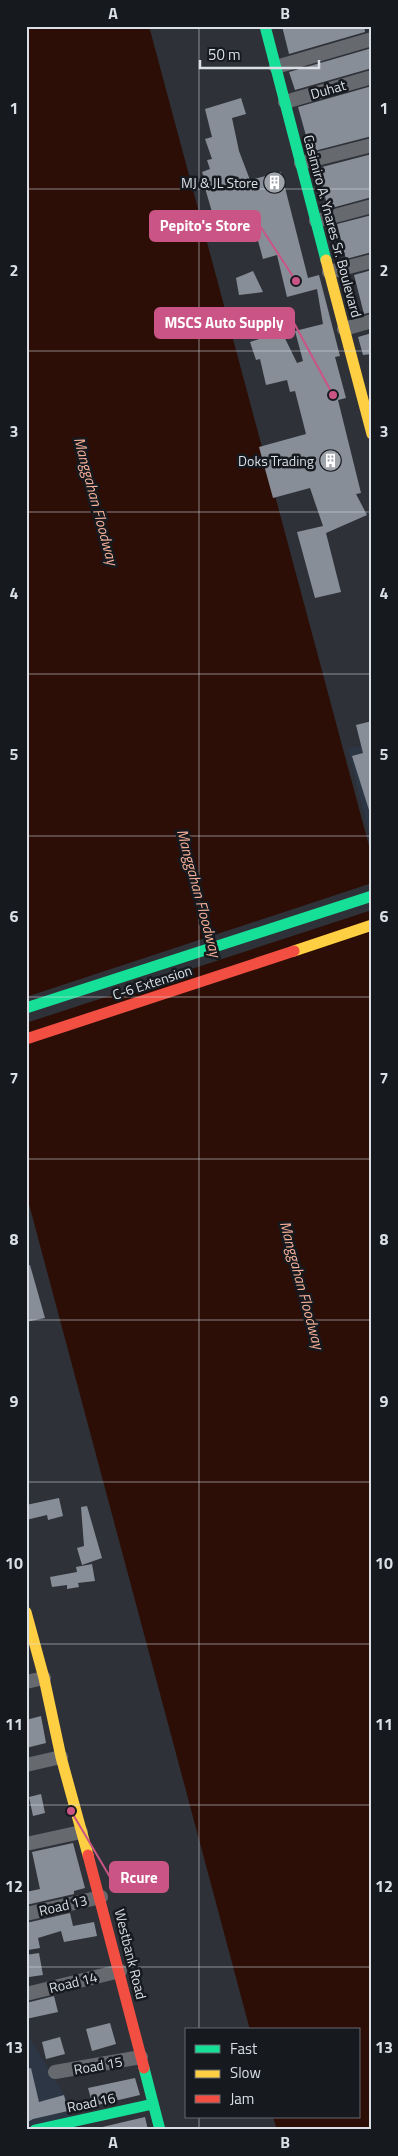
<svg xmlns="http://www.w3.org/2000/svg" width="398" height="2156" viewBox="0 0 398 2156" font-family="'Titillium Web',sans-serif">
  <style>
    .built { fill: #2c3644 }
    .water { fill: #2c0e06 }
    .pier { fill: #2e3238 }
    .building { fill: #888e98 }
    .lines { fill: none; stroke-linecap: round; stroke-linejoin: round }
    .street { stroke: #66696e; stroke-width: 14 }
    .fast { stroke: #16e098; stroke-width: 11 }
    .slow { stroke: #ffcf43; stroke-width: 11 }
    .jam { stroke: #f24e42; stroke-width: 11 }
    .grid { fill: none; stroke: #dadfe6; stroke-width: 1; stroke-opacity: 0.55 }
    .labels { text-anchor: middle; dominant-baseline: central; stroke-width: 5; stroke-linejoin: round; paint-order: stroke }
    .street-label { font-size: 14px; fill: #dadfe6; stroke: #16191e }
    .poi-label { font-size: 14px; fill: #dadfe6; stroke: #16191e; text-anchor: end }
    .water-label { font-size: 15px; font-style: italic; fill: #f8b199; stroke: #16191e }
    .leader { fill: none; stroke: #c95485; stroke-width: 2 }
    .callout-dot { fill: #c95485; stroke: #16191e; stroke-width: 2 }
    .callout { fill: #c95485; stroke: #c95485; stroke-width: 2 }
    .callout-label { font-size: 15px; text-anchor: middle; font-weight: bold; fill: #fff }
    .neatline { fill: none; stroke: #dadfe6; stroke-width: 2 }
    .grid-label { font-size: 16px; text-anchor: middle; font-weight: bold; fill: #dadfe6 }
  </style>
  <rect width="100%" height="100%" fill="#2e3238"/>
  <!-- built -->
  <path class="built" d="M372 743V847L348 749Z
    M26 2032 71 2106 72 2121 26 2129Z"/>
  <!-- water -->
  <path class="water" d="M26 26H149L372 857V2130H277L273 2117H359V2030H250L26 1193Z"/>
  <!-- pier -->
  <path class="pier" d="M372 883V910L26 1023V997Z"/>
  <!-- building -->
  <path class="building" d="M282 26H364L365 32 289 54Z
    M372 48V68L295 90 289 72Z
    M372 86V136L314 151V149L310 150 298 107Z
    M241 98 246 114 232 118 239 151 250 180 281 172 308 278 319 275 340 356 335 357 346 398 338 400 361 493 356 494 367 515 326 533 341 592 315 598 297 532 323 526 310 488 273 498 259 447 306 434 295 391 290 392 287 380 266 385 260 359 256 360 250 342 262 338 259 328 278 324 297 363 303 361 295 331 323 324 317 289 287 297 277 255 263 259 254 226 219 236 205 188H208L202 172 210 169 207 160 212 159 205 139 212 137 205 109Z
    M372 154V197L328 209 318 168Z
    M372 215V252L346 259 337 224Z
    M372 270V312L364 314 354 275Z
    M253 271 263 292 239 295 236 278Z
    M372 333V354L363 355 358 337Z
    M372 721V810H369L352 756 363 753 356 725Z
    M30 1265 45 1318 26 1322V1266Z
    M59 1498 63 1516 48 1520 47 1515 26 1520V1505Z
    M87 1506 102 1558 82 1565 77 1548 84 1546 81 1507Z
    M92 1564 95 1581 78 1583 79 1587 67 1589V1585L52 1587 50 1577 77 1572 76 1567Z
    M41 1716 46 1743 26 1748V1720Z
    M41 1794 45 1813 33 1816 29 1797Z
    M73 1843 85 1888 74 1891V1894L26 1905V1892L40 1889 32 1852Z
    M70 1913 73 1926 94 1922 97 1936 64 1942 61 1931 38 1938 40 1948 28 1950 26 1923Z
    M39 1953 43 1975 29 1977 26 1955Z
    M54 1996 58 2012 26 2019V2003Z
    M110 2023 116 2044 92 2051 86 2029Z
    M60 2037 65 2054 46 2059 42 2042Z
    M31 2068 39 2102 64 2095 68 2111 33 2119 26 2123V2069Z
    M135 2078 140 2095 93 2106 88 2088Z
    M145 2117 148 2130H98V2128Z"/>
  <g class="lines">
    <!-- street -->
    <path class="street" d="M276 67 372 39
      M285 102 372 77
      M301 163 372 145
      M316 221 372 206
      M329 272 372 261
      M344 329 372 321
      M26 1682 44 1678
      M26 1765 61 1757
      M26 1844 81 1832
      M26 1914 101 1897
      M26 1994 120 1971
      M55 2072 141 2057"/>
    <!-- fast -->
    <path class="fast" d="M265 26 326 260
      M26 1008 372 896
      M144 2068 160 2130
      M35 2130 153 2104"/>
    <!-- slow -->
    <path class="slow" d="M326 260 372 434
      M294 951 372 925
      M26 1612 44 1678 61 1757 88 1855"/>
    <!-- jam -->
    <path class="jam" d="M26 1039 294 951
      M88 1855 144 2068"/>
  </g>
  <!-- grid -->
  <path class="grid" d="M199 26V2030M26 189H372M26 351H372M26 512H372M26 674H372M26 836H372M26 997H372M26 1159H372M26 1320H372M26 1482H372M26 1644H372M26 1805H372M26 1967H372M199 2117V2130"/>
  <!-- icons -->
  <defs>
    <symbol id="building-disc" viewBox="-11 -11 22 22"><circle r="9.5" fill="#9ea2a9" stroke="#16191e"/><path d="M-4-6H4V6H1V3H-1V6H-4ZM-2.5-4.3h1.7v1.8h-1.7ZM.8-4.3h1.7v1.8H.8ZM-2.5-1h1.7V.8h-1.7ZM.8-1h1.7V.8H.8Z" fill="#fff"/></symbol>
  </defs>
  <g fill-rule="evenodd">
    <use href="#building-disc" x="262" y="170" width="25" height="25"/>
    <use href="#building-disc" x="318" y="448" width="25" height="25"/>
  </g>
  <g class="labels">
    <!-- street labels -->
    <g class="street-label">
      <text transform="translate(328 89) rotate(-16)">Duhat</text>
      <text transform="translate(333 226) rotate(75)">Casimiro A. Ynares Sr. Boulevard</text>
      <text transform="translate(152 982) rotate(-18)">C-6 Extension</text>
      <text transform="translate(63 1905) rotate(-13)">Road 13</text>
      <text transform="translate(131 1954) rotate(76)">Westbank Road</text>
      <text transform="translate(73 1982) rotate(-14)">Road 14</text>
      <text transform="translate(98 2065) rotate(-10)">Road 15</text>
      <text transform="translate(91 2102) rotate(-12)">Road 16</text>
    </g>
    <!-- poi labels -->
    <g class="poi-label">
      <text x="258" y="182">MJ &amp; JL Store</text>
      <text x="314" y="460">Doks Trading</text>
    </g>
    <!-- water labels -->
    <g class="water-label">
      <text transform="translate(96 501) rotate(75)">Manggahan Floodway</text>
      <text transform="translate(199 893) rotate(75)">Manggahan Floodway</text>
      <text transform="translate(302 1285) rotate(75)">Manggahan Floodway</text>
    </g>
  </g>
  <!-- callouts -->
  <path class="leader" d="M296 281L260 226M333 395L294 323M71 1811L110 1877"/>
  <g class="callout-dot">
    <circle cx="296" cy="281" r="5"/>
    <circle cx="333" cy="395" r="5"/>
    <circle cx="71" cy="1811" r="5"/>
  </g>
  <g class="callout">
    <rect x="150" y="211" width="110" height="30" rx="5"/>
    <rect x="155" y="308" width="139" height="30" rx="5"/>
    <rect x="110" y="1862" width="58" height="30" rx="5"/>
  </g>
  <g class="callout-label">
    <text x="205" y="231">Pepito's Store</text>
    <text x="224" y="328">MSCS Auto Supply</text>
    <text x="139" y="1883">Rcure</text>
  </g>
  <!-- border -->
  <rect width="398" height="2156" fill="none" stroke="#16191e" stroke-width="55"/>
  <!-- legend -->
  <rect x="185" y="2028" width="175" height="90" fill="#16191e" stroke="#64686e"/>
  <rect x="195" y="2045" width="25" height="8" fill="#16e098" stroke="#64686e"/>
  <text x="230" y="2054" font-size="15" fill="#dadfe6">Fast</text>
  <rect x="195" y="2070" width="25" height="8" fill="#ffcf43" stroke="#64686e"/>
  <text x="230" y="2078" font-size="15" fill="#dadfe6">Slow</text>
  <rect x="195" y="2095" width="25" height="8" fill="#f24e42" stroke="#64686e"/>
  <text x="230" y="2104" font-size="15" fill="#dadfe6">Jam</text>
  <!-- scale -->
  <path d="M200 60v8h119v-8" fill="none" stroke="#dadfe6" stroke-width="2.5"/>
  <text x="208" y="60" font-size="15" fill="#dadfe6" stroke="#16191e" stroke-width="4" paint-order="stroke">50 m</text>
  <rect x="28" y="28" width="342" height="2100" class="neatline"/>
  <g class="grid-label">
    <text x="113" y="19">A</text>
    <text x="285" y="19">B</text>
    <text x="14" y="114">1</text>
    <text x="384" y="114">1</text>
    <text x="14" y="276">2</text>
    <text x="384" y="276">2</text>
    <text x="14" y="437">3</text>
    <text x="384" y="437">3</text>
    <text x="14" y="599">4</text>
    <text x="384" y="599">4</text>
    <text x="14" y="760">5</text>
    <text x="384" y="760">5</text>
    <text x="14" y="922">6</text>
    <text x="384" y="922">6</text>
    <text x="14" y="1084">7</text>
    <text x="384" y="1084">7</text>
    <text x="14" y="1245">8</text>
    <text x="384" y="1245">8</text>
    <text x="14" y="1407">9</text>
    <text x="384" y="1407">9</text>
    <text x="14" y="1569">10</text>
    <text x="384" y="1569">10</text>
    <text x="14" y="1730">11</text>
    <text x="384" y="1730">11</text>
    <text x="14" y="1892">12</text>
    <text x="384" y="1892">12</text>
    <text x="14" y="2053">13</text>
    <text x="384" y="2053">13</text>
    <text x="113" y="2148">A</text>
    <text x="285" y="2148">B</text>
  </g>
</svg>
